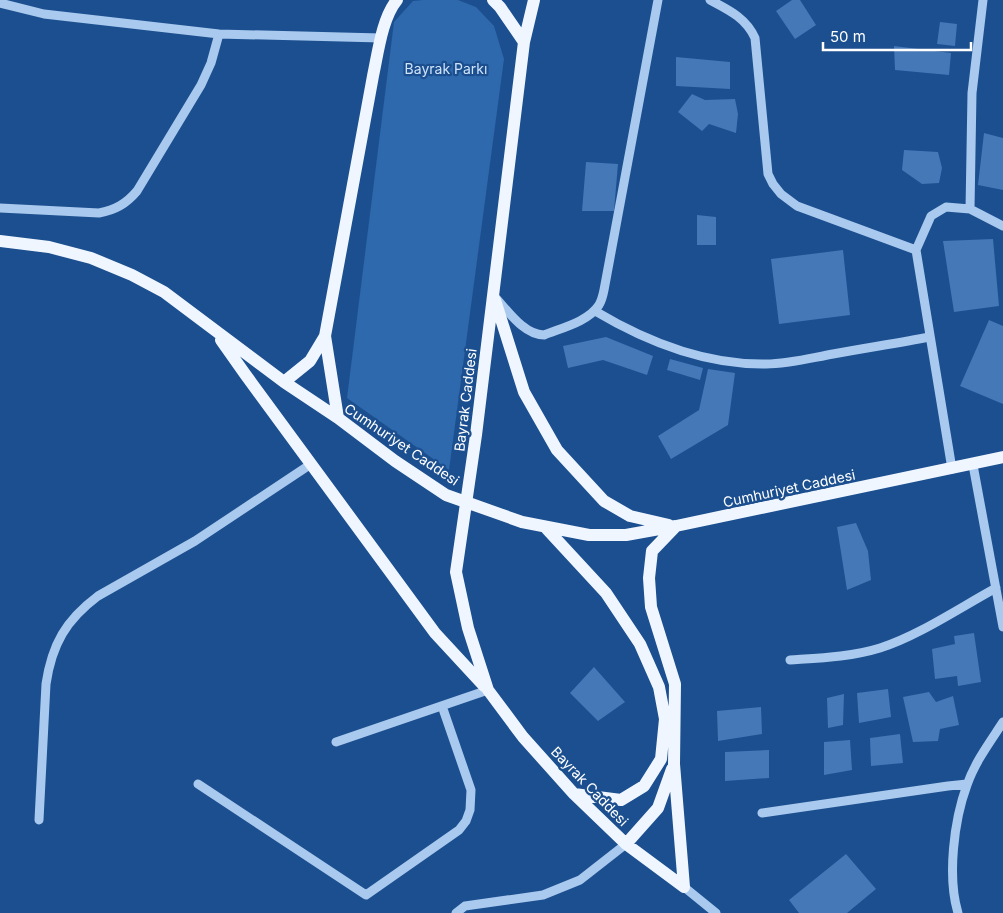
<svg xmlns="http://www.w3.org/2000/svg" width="1003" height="913" viewBox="0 0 1003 913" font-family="Inter,sans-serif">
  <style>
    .green { fill: #2e69ad }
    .building { fill: #4478b7 }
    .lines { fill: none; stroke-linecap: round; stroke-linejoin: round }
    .minor { stroke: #a9c9ee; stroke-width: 9 }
    .major { stroke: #f0f6ff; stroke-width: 12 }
    .labels { text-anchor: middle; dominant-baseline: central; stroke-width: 4.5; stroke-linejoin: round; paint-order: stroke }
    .park-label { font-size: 14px; fill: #cfe3fa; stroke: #1b4f8f }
    .street-label { font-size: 14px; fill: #fff; stroke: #1b4f8f }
  </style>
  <rect width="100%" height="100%" fill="#1b4f8f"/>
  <!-- green -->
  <path class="green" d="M423 0H458L476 7 494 26 504 59 449 470 347 398 394 22 413 1Z"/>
  <!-- building -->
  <path class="building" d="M792 0H800L816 25 795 39 776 11Z
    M940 22 957 24 955 46 937 44Z
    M894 46 951 53 949 75 895 70Z
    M676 57 730 62V89L676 86Z
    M692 94 705 100 735 99 738 114 736 133 709 124 702 131 678 112Z
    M984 133 1003 138V190L978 185Z
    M904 150 938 152 942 168 939 183 922 184 902 170Z
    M586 162 618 164 614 211H582Z
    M697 215 716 217V245H697Z
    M993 239 999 306 954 312 943 241Z
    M843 250 850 315 779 324 771 259Z
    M989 320 1003 326V404L960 386Z
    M606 337 653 356 647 375 603 360 568 368 563 346Z
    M670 359 703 368 700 380 667 370Z
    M708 369 735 373 728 425 671 459 658 436 699 410Z
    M856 523 868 551 871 580 847 590 837 527Z
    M974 633 981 682 958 686 957 676 935 679 932 649 955 644 954 636Z
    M594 667 625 702 598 721 570 693Z
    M888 689 891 717 859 723 857 693Z
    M929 692 936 702 953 696 959 725 940 729 938 741 913 742 903 697Z
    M844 694 843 725 828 728 827 698Z
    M761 707 762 734 718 741 717 711Z
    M900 734 903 763 871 766 870 738Z
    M850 740 852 770 824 775V742Z
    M769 750V778L725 781V752Z
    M846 854 876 889 847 913H799L789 900Z"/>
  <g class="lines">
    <!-- minor -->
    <path class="minor" d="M710 0C729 10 746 18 755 38L768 174 773 184 781 194 797 206 916 250
      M0 3 44 14 219 34 381 38
      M0 208 99 213C115 210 126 204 137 191L201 85 211 63 219 34
      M970 209 972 93 983 0
      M495 297C508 311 524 335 544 335 561 328 588 322 599 305 602 300 603 295 604 290L658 0
      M595 311C647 342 704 365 766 364 789 364 811 358 833 354 866 348 898 343 930 337
      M973 465 1003 627
      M952 469 916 250 931 216 946 207 970 209 1003 226
      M790 660C820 658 851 657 880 648 918 636 961 607 996 588
      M336 742 488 690
      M198 784 366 895 459 830 466 821 470 810 471 790 442 706
      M762 813 948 786 967 784
      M39 820 46 684C52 644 66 620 98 596L195 541 311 464
      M684 887 716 913
      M456 913 465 906 543 895 580 880 626 844
      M958 913C947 877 954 820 967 785 975 762 990 742 1003 722"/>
    <!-- major -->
    <path class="major" d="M493 0 500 7 524 42
      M534 0 524 42 476 435 456 572 468 628 488 690 523 737 574 794 626 844 684 887
      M0 241 49 247 91 258 132 275 164 292 284 382 338 418 395 461 446 495 522 522 589 535H626L676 526 1003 457
      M495 300 524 392 557 450 604 501 630 516 669 525
      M221 340 245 374 435 633 484 686
      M284 382 310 361 325 336
      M338 418 325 336 373 76C378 53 382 18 397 0
      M676 526 652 551 649 578 651 607 675 684 674 764 684 887
      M545 527 606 593 640 644 659 687 665 719 661 759 644 786 621 800 574 794
      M626 844 658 808 672 769"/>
  </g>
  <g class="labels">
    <!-- park labels -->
    <g class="park-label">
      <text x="446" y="68">Bayrak Parkı</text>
    </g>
    <!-- street labels -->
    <g class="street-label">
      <text transform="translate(465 400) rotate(-83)">Bayrak Caddesi</text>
      <text transform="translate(402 444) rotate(34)">Cumhuriyet Caddesi</text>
      <text transform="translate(789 488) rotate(-12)">Cumhuriyet Caddesi</text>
      <text transform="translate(590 786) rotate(46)">Bayrak Caddesi</text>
    </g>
  </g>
  <!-- scale -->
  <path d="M823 42v8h148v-8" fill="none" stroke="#ffffff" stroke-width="2.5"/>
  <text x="830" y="42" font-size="15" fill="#ffffff" stroke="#1b4f8f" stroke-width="4" paint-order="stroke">50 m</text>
</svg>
